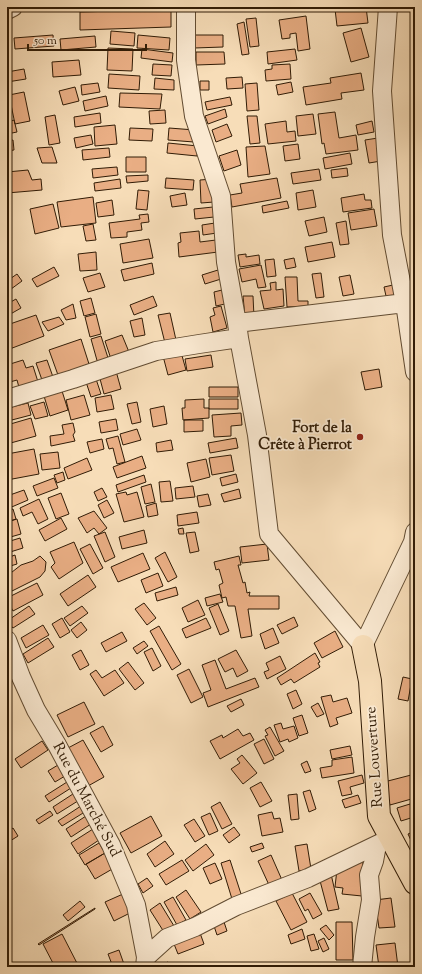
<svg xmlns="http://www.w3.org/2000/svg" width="422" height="974" viewBox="0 0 422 974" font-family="'Sorts Mill Goudy',serif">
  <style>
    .building { fill: #e9ae84; stroke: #311c06 }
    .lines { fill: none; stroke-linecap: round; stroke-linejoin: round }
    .minor-casing { stroke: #624c32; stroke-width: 20 }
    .major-casing { stroke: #311c06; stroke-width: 24 }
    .minor { stroke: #fae9d1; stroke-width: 18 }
    .major { stroke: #f7ddb8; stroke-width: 22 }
    .poi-dot { fill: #8f2418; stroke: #fae9d1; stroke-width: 1.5 }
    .labels { text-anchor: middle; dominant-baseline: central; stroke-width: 3.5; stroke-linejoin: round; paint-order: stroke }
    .poi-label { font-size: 15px; font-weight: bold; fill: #311c06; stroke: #fae9d1; text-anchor: end }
    .street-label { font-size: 15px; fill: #311c06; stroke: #fae9d1 }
  </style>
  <rect width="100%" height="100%" fill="#f7ddb8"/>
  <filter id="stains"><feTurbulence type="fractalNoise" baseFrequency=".005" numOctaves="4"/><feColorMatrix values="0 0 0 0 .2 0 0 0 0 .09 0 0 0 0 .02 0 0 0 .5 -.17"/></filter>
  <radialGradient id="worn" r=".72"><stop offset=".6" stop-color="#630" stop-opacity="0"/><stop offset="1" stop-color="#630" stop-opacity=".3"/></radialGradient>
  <!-- building -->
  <path class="building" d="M152 7H171V27L80 30V12L152 10Z
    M354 7H366L368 23 337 26 335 9Z
    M306 16 310 49 298 51 296 33 290 34V38L282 39 279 20Z
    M256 18 259 46 250 47 246 19Z
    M244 22 249 54 242 55 237 24Z
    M361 28 369 57 351 62 343 33Z
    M111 31 135 33 134 46 110 44Z
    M53 35 54 46 15 49 14 38Z
    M138 35 170 38 169 50 137 48Z
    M194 35H223V47L194 48Z
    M95 36 96 47 61 50 60 39Z
    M108 48 133 49 132 71 107 70Z
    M142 49 173 53 172 62 141 58Z
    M295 49 297 60 268 64 267 52Z
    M196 52H224L225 64 196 65Z
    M79 60 81 75 53 77 52 62Z
    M153 64 172 65 171 76 152 75Z
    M290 64 291 79 266 81 265 70 272 69V65Z
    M24 69 26 79 7 82V72Z
    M361 73 364 90 341 93 342 99 306 105 303 87 331 83 330 78Z
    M109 74 140 76 139 90 108 88Z
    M242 77 243 88 227 89 226 78Z
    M155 78 174 80V90L154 89Z
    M200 81H209V90H200Z
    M291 82 293 92 278 95 276 85Z
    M98 83 100 92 82 95 81 85Z
    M257 83 259 110 247 111 245 84Z
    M75 87 79 101 63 105 59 91Z
    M24 92 30 121 15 124 9 95Z
    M120 93 162 94 160 109 119 107Z
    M7 95H9V103L7 104Z
    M106 96 108 106 85 111 83 101Z
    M230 97 232 105 207 110 205 102Z
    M9 107 11 115 7 117V108Z
    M225 109 227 117 208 124 205 116Z
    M165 110 166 123 150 124 149 111Z
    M335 112 339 138 356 135 358 150 326 154 324 143 322 144 318 114Z
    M100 113 101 123 75 127 74 117Z
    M313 114 316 134 298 136 296 116Z
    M55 115 60 143 49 145 45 117Z
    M247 116H257L260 143 250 144Z
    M14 120 17 132 7 134V122Z
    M286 121 287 132 295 131 296 141 268 144 265 124Z
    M372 121 374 132 358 135 356 125Z
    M227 124 232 136 216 142 212 130Z
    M115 125 117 144 95 146 94 127Z
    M130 128 153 129 152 141 129 140Z
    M169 128 195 130 194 142 168 140Z
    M91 135 93 144 76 148 74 138Z
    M378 138 381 161 369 163 365 140Z
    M13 140 14 150 7 151V141Z
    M168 143 198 146 197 156 167 153Z
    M298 144 300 159 285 161 283 146Z
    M265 146 270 174 248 177 246 147Z
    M52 147 57 163H42L37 148Z
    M109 148 110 157 83 160 82 150Z
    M237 150 241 165 224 171 219 156Z
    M8 151 9 163H7V152Z
    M350 153 352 164 325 169 323 158Z
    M126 157H146V172H126Z
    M117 167 118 175 93 178 92 169Z
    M347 168 348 176 332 178 331 170Z
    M319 169 321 180 293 184 291 173Z
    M28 170 32 180 41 179 42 190 7 193V172Z
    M148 175V181L127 183 126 176Z
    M166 178 194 180 193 190 165 188Z
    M277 178 281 198 232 207 230 195 242 193 240 184Z
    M120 179 121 188 95 191 94 183Z
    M213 179 214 202 201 203 200 180Z
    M138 190 149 191 147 210 136 209Z
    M313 190 316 207 298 210 296 193Z
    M185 193 187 205 172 207 170 196Z
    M364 194 365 200H371L372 208 343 212 341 198Z
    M93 197 96 223 61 227 57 202Z
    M112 200 114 215 98 217 96 203Z
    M287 201 289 208 263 213 262 206Z
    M53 204 59 228 35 234 30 209Z
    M213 207 214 217 195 219 194 209Z
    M374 209 377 226 351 230 348 213Z
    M148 214 149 222 141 223 142 230 127 232V237L111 238 109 223 140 219 139 215Z
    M324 217 327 232 309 236 305 221Z
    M346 221 349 244 340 245 336 223Z
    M215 223 217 233 203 235 202 225Z
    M93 224 96 240 86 241 83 226Z
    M199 231 200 242 216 240 218 252 179 257 178 243 181 242 180 233Z
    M149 239 153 258 123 263 120 244Z
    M332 242 335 257 308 262 305 247Z
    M96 252 97 270 80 271 78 254Z
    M246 254V257L259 255 260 264 240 267 238 255Z
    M294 258 296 267 286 269 284 260Z
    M274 259 276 276 267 277 265 260Z
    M152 263 154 274 124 281 121 270Z
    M261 265 266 287 258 288 256 279 242 282 239 269Z
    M54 267 59 276 37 287 32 279Z
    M218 270 221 279 205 284 202 275Z
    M100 273 105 287 88 292 83 278Z
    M321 273 324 297 316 298 312 274Z
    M17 274 22 281 7 292V281Z
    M350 275 354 294 343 296 339 277Z
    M285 277H297L298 301H308V306L287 307Z
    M276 282V290L283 289 284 306 264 309 260 291 271 290 270 283Z
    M393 285 395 295 386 296 384 287Z
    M222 290 225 304 216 306 214 292Z
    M153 296 157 306 134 315 130 305Z
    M243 296H253L254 317H245Z
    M91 298 95 313 84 316 80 301Z
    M16 299 21 308 7 316V304Z
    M73 304 76 318 66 320 61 310Z
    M221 306 227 328 213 332 210 317 215 315 213 308Z
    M170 313 176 340 165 343 158 315Z
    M96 314 101 334 90 337 85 317Z
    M36 315 44 336 7 350V325Z
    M59 317 64 324 48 331 42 322Z
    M142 318 145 335 134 337 130 321Z
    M122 335 129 352 111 359 105 341Z
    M101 336 109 361 98 364 91 339Z
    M81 339 89 364 58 375 49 350Z
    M181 352 186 370 168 375 163 356Z
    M211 355 213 367 187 371 185 359Z
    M23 360 26 368 33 366 39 385 20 391 17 380 10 382 7 374V365Z
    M47 360 53 377 42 380 36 363Z
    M379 369 382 387 365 390 361 372Z
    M116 371 121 389 104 394 99 375Z
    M96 379 101 394 91 397 86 382Z
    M209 387H238V397H209Z
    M62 391 68 410 50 416 44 396Z
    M84 395 90 415 71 420 66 400Z
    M111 395 114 409 97 412 95 398Z
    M204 399V408H209V418L183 420 182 408H185V400Z
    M209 399H238V409H209Z
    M44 402 48 416 35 419 30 406Z
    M137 402 141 422 132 424 127 404Z
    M28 403 31 415 8 421 7 408Z
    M164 406 167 424 153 427 150 409Z
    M241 413 242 425 231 426V436L214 437 212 415Z
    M31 418 36 436 7 444V425Z
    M116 419 118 430 101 433 99 422Z
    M184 420H203V431L184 432Z
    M73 423 75 432 73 435 75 441 51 446 50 436 64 434 62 425Z
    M137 429 141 440 123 445 120 434Z
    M118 436 125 462 117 464 113 448 109 449 106 439Z
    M236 438 238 448 210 453 208 443Z
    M102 439 104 449 90 453 87 442Z
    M171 440 173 450 157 452 156 443Z
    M34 449 39 474 7 480V454Z
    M58 452 60 468 42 470 40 454Z
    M231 455 234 471 212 475 209 458Z
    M142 456 146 468 117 478 113 467Z
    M87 458 92 470 68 479 64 468Z
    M206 459 210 477 191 482 187 463Z
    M63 472 65 480 57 483 54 475Z
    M236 474 238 482 222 486 220 478Z
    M144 475 146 482 118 492 116 485Z
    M54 478 58 488 37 496 33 486Z
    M170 481 173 501 161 502 159 482Z
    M151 484 155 502 145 504 141 487Z
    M193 486 195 497 176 499 175 488Z
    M102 488 107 497 98 501 94 492Z
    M239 489 241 498 224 502 221 494Z
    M24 490 28 500 7 509V496Z
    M126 492 127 495 137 492 144 517 124 522 116 494Z
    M61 493 69 514 56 519 48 498Z
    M208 494 211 505 199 507 197 496Z
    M39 499 48 519 38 524 32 512 23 516 20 508Z
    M107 500 114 513 104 518 98 505Z
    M156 503 158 515 148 517 146 506Z
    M13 509 16 519 7 522V511Z
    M94 511 107 528 99 534 94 528 87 533 78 518Z
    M197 512 199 523 178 526 177 515Z
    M61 518 67 529 45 541 39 530Z
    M17 519 21 534 7 538V528L8 527 7 522Z
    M183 528 184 534H179L178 529Z
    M144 530 147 543 122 549 119 537Z
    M105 532 115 557 105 562 94 536Z
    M195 532 199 551 190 553 186 533Z
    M20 538 23 548 7 553V542Z
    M74 542 83 563 59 579 51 567 55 563 50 552Z
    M90 544 103 568 93 574 80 549Z
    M267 544 269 560 242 563 240 547Z
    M165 552 177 577 168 582 155 558Z
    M143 553 150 569 118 582 111 567Z
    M15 555 17 564 7 567V558Z
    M40 556 46 562 45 571 40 577 10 592 7 587V576L21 565 33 561Z
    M239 556 241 565H238L243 583 245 582 247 593 250 592 249 596H279V609H248L252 636 241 638 235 606H228L226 597 222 598 219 585 223 583 219 569 216 570 214 562Z
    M158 573 163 586 146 593 141 580Z
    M88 575 96 587 68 606 60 594Z
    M37 583 43 595 13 611 7 600V598Z
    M176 587 178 595 157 601 155 593Z
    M220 594 223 602 207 606 205 598Z
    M198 600 205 615 188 622 182 608Z
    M144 603 156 618 147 625 135 609Z
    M218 604 229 631 220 635 209 608Z
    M29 606 35 614 13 628 7 621Z
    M82 606 88 613 70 626 64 618Z
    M294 617 298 626 282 634 277 625Z
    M62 618 70 632 60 638 52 624Z
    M206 618 211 628 186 638 182 629Z
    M81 622 87 630 77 638 71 630Z
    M43 625 49 635 26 648 21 638Z
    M159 626 181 664 172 670 150 631Z
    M273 628 279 643 265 649 260 634Z
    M335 631 343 647 322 658 314 643Z
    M122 632 127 641 106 652 101 643Z
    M48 638 54 647 28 663 23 654Z
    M144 641 148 646 137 654 133 648Z
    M152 648 161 666 153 671 144 652Z
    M81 650 89 665 80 670 72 655Z
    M236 650 248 671 237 677 233 668 225 672 218 659Z
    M315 653 320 662 318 663 320 667 294 683 291 679 281 685 277 678Z
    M280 656 286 669 267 679 264 672 269 670 266 663Z
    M215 660 226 689 255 678 259 687 208 707 203 693 211 690 202 665Z
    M128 662 144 683 135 690 119 669Z
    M189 669 203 697 191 703 177 675Z
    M96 670 102 678 115 670 124 683 104 696 90 674Z
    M403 677 412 679 408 701 398 699Z
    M296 690 302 704 293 709 287 694Z
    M331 695 333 702 347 698 352 713 336 718 338 724 330 727 321 697Z
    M241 699 244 705 231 712 227 706Z
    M84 702 95 724 68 737 57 715Z
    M318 703 324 714 317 717 311 707Z
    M302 715 308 733 299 736 293 718Z
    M281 723 283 729 294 726 298 738 289 742 288 739 280 742 274 725Z
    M103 726 113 745 101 752 90 733Z
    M270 727 284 751 275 756 265 736 268 735 265 730Z
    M238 729 243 736 250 733 254 740 220 759 210 741 222 735 223 738Z
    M264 739 274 759 264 764 254 744Z
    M83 740 104 777 88 786 68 748Z
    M42 741 48 750 21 768 15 759Z
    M350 746 352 755 332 759 330 750Z
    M242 755 257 773 243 784 231 769 240 763 237 759Z
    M352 757 354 773 322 778 320 768 332 766V760Z
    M307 761 311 771 305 773 301 764Z
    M58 765 65 776 55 782 48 771Z
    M415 774V798L390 805 384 782Z
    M362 775 364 783 350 787 352 794 342 796 338 781Z
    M67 782 71 788 49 802 45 796Z
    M261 782 272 801 260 807 250 788Z
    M310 790 316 809 309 812 303 792Z
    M76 792 81 799 57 814 53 807Z
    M297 794 299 819 291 820 288 795Z
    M358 795 361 803 345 808 342 800Z
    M220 802 232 824 222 829 211 807Z
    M84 804 88 810 62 826 58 821Z
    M410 804 414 817 401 821 397 808Z
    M50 811 53 815 39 824 36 820Z
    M272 812 274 819 280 818 283 832 262 836 258 815Z
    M210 813 218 831 209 835 201 817Z
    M86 816 91 824 71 837 66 829Z
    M151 816 162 836 131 853 120 833Z
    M194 819 205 836 195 842 184 825Z
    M234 827 240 835 229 843 223 835Z
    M13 828 18 836 7 843V832Z
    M93 829 99 840 78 854 71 843Z
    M415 831V849L408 834Z
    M165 841 174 854 155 867 147 854Z
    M99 843 105 853 85 865 79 855Z
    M262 843 264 848 252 852 250 847Z
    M206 844 214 855 193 871 185 860Z
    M307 844 311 869 299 871 295 846Z
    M105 853 114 868 95 879 86 864Z
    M271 855 282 880 269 885 258 861Z
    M182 860 189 871 166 885 159 874Z
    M230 860 242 897 232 899 221 863Z
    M363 862 362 896 342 894 343 888 335 887 337 869Z
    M215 863 222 879 210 884 203 868Z
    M331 874 339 909 328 911 319 877Z
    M147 878 153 886 143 893 138 884Z
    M186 890 201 912 190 919 176 897Z
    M292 893 307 922 291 930 276 901Z
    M310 893 322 914 313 919 308 909 305 911 299 899Z
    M123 894 132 912 114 921 105 902Z
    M173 897 186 920 177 925 164 902Z
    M391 898 395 927 379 928 375 900Z
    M80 901 85 907 68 921 63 915Z
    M160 903 174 926 164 932 150 910Z
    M95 908V909L39 945 38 944Z
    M224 922 227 931 217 935 214 926Z
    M336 922H352L353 960H336Z
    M326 925 334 935 329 940 320 929Z
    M302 929 305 939 291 944 288 935Z
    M200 933 204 944 178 954 174 944Z
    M62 934 79 967H55L43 944Z
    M314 934 319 949 311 951 307 936Z
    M324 938 329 949 323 952 318 941Z
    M395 943 398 967H379L376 945Z
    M119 950 125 967H113L108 954Z
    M168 962 170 967H155Z
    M266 964 267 967H253Z"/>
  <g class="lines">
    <defs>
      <path id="minor" d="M186 7V60L194 116 221 196 226 262 237 323 239 338 257 435 269 534 363 646 413 542 415 532
        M388 7 382 91 392 235 405 303 415 372
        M7 10 13 7
        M237 323 405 303
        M7 399 73 379 111 366 156 351 199 344 239 338
        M7 640 21 677 36 710 57 745 111 845 136 905 146 957 145 967
        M146 957 167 938 195 927 236 906 308 878 391 838
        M362 967 365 937 371 900 369 875 374 861 377 845"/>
      <path id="major" d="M363 646 370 681 379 816 415 883"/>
    </defs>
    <!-- minor casing -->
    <use href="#minor" class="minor-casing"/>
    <!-- major casing -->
    <use href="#major" class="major-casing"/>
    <!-- minor -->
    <use href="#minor" class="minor"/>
    <!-- major -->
    <use href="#major" class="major"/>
  </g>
  <!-- markers -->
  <circle class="poi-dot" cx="360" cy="437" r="4"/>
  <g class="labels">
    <!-- poi labels -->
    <g class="poi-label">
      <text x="352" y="428">Fort de la<tspan x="352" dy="17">Crête à Pierrot</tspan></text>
    </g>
    <!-- street labels -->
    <g class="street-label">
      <text transform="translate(375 757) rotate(-94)">Rue Louverture</text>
      <text transform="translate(86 800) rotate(62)">Rue du Marché Sud</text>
    </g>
  </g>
  <!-- margin -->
  <rect width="422" height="974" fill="none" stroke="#f7ddb8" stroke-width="24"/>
  <rect x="8" y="8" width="406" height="958" fill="none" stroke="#311c06" stroke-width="2"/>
  <rect x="12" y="12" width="398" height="950" fill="none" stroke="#311c06"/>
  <!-- scale -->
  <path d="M28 44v6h118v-6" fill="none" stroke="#311c06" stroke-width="2"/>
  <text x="34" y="44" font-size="12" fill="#311c06" stroke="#fae9d1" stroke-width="3" paint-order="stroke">50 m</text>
  <rect width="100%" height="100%" filter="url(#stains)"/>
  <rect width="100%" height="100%" fill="url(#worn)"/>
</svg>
